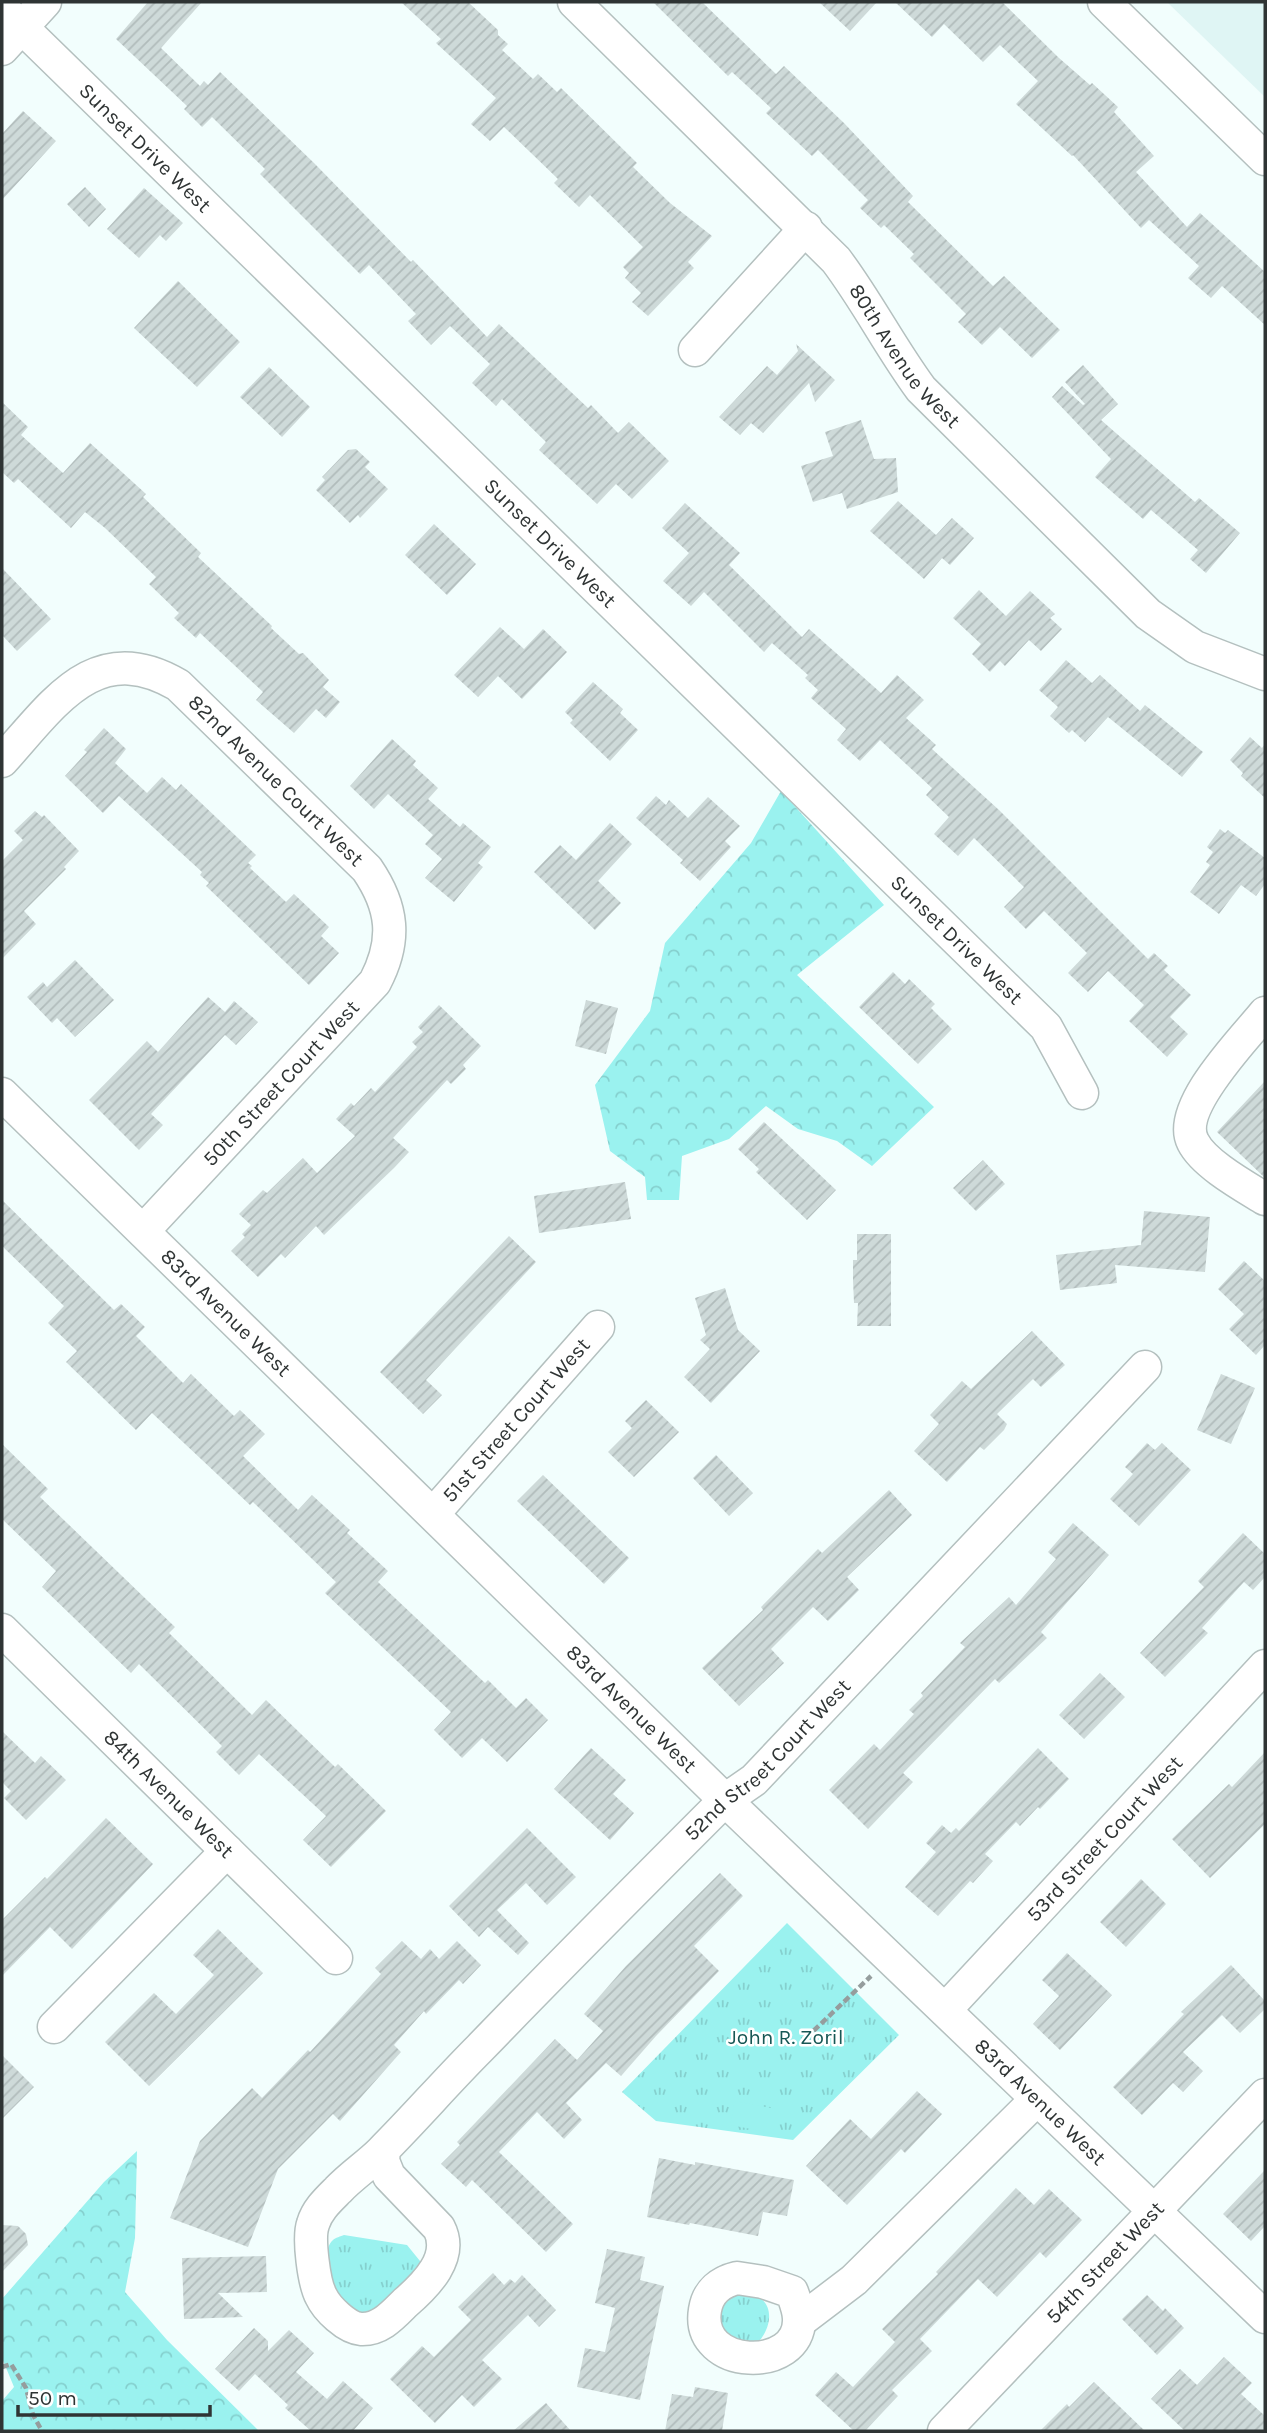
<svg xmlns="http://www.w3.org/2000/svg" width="1267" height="2433" viewBox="0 0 1267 2433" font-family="Karla,sans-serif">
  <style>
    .built { fill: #dff5f4 }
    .grass { fill: url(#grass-tufts) }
    .forest { fill: url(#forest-crowns) }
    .pitch { fill: #9af2ef }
    .building { fill: url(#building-hatch) }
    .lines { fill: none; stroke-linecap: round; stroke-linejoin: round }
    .minor-casing { stroke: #b4c0bf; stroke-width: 35 }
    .path { stroke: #959d9d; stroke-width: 4.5; stroke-dasharray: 7 3.5; stroke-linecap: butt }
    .minor { stroke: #fff; stroke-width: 32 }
    .labels { text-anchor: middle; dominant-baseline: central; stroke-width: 5; stroke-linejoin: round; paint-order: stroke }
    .street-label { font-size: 21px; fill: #2f3434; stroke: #fff }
    .park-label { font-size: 21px; fill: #175755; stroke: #fff }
  </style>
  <defs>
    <pattern id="grass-tufts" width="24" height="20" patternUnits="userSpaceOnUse" patternTransform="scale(1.75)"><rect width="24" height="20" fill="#9af2ef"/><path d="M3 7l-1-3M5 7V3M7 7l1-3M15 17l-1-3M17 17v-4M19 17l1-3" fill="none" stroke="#85d0ce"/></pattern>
    <pattern id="forest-crowns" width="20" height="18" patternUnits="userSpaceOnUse" patternTransform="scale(1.75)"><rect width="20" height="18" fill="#9af2ef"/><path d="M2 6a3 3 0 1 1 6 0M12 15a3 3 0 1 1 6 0" fill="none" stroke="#85d0ce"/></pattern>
    <pattern id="building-hatch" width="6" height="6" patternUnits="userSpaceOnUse" patternTransform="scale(1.75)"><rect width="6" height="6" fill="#cedad9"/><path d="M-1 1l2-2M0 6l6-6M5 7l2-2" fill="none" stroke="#b1bcbb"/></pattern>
  </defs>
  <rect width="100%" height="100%" fill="#f2fefd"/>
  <!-- built -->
  <path class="built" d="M1167 2H1265V97Z"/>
  <!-- grass -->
  <path class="grass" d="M787 1923 899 2035 793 2140 656 2121 622 2092Z
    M344 2235 407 2245 420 2261 422 2269 368 2316C364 2315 360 2316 357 2314 338 2306 316 2255 333 2240 335 2238 341 2236 344 2235Z
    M738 2291C743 2292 749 2293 754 2295 776 2303 771 2329 758 2342H724L715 2308Z"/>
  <!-- forest -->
  <path class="forest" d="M781 791 884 905 797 975 934 1107 872 1166 837 1141 798 1129 766 1106 729 1139 682 1156 679 1200H647L645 1177 610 1151 595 1085 650 1011 665 943 751 843Z
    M137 2151 135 2238 125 2292 167 2340 259 2431H2V2401L14 2387 2 2358V2299L104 2182Z"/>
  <!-- pitch -->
  <path class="pitch" d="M735 2101 781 2110 777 2134 730 2125Z"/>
  <!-- building -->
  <path class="building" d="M148 2H202L161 48 200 86 204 81 208 85 220 72 314 163 411 262 413 260 487 337 499 324 588 408 591 405 618 433 629 422 669 461 632 499 616 484 597 504 539 450 546 442 502 399 496 406 472 383 490 364 450 326 431 345 408 321 416 314 369 265 360 274 260 174 265 169 212 117 202 127 184 109 187 106 116 39Z
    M401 2H468L498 30V35L508 44 502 50 533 79 538 74 557 92 561 88 637 163 633 167 670 203 712 236 688 262 694 268 648 316 632 302 641 293 625 278 629 273 623 267 643 247 590 195 579 207 554 183 558 179 504 127 490 141 471 124 496 98 436 43 441 39Z
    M653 2H702L776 74 784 66 844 123 913 196 908 202 993 286 1004 276 1060 330 1032 358 1000 327 982 345 958 322 966 314 910 258 914 254 884 225 881 228 860 208 868 200 818 150 812 156 766 113 771 108 732 72 728 76Z
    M819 2H877L850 31Z
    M895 2H1002L1059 58 1090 85 1092 83 1118 107 1114 112 1154 156 1136 172 1187 227 1200 213 1265 272V325L1222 286 1211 298 1188 278 1199 266 1149 220 1141 228 1073 155 1072 156 1016 104 1038 81 1000 45 983 62 944 24 932 37Z
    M23 111 56 141 2 200V134Z
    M85 187 106 209 89 227 67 204Z
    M144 188 183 223 166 241 160 235 139 258 107 229Z
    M178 281 240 342 197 387 134 328Z
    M796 344 835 380 815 402 809 383 763 433 751 423 740 435 719 417 767 366 777 375 798 351Z
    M1083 365 1118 404 1101 420 1195 502 1199 498 1240 533 1206 573 1190 559 1198 550 1151 510 1143 519 1095 477 1111 459 1052 397 1062 386 1083 405 1085 404 1065 382Z
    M269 367 310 407 282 437 240 397Z
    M2 402 28 427 21 435 63 473 90 443 146 494 143 497 201 553 198 557 272 626 271 628 299 654 303 653 329 680 323 687 340 702 326 718 316 709 294 733 256 700 263 692 200 633 196 638 174 618 179 613 149 584 156 577 105 528 85 512 71 528 18 479 14 483 2 472Z
    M861 420 874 459 896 458 898 492 847 509 842 493 813 502 801 466 833 456 825 432Z
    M356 449 370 462 365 467 388 489 360 518 358 515 350 523 316 490 325 480 322 477 348 450Z
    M898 501 936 535 952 518 974 538 950 565 942 558 924 579 870 531Z
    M685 503 740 553 729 565 802 637 809 629 881 693 897 675 924 700 906 718 936 745 932 749 999 810 1148 959 1154 953 1168 966 1164 970 1191 995 1170 1017 1188 1034 1167 1057 1129 1021 1144 1005 1108 971 1088 992 1068 973 1087 953 1044 911 1026 929 1004 907 1024 887 974 838 958 856 934 834 949 817 926 795 932 788 880 740 860 761 837 740 846 729 811 698 818 690 805 678 808 675 772 643 764 652 704 592 691 606 663 581 689 553 662 528Z
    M434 524 476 564 447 595 405 555Z
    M2 568 51 619 17 651 2 635Z
    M979 590 1006 616 1030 591 1055 614 1050 618 1062 629 1041 651 1029 640 1005 666 1000 661 990 672 972 654 981 644 953 618Z
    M500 627 524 649 543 629 567 652 522 699 498 676 478 697 454 675Z
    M1066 660 1092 683 1100 675 1140 711 1145 705 1203 752 1182 777 1108 717 1085 742 1072 730 1069 733 1050 716 1058 707 1039 690Z
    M593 682 623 709 620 713 638 730 610 761 570 723 573 720 565 712Z
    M104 728 126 749 115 763 147 793 162 777 176 790 181 784 256 855 248 863 252 866 250 868 286 902 294 894 329 927 321 936 339 953 309 985 206 886 209 883 200 875 202 872 119 796 103 813 65 776 87 752 84 750Z
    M1250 737 1262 748 1265 744V798L1241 776 1243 773 1230 760Z
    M392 739 416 761 413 765 438 788 428 799 460 827 463 823 491 847 478 863 483 867 454 902 425 878 442 859 425 844 433 835 388 794 374 809 350 786Z
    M656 796 666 805 669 800 688 818 708 797 740 826 725 841 731 847 700 881 680 863 683 860 636 818Z
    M35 811 42 817 44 815 79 851 64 867 66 869 24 911 36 924 2 959V861L23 840 14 831Z
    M610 823 632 844 598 881 621 903 595 930 534 872 560 845 576 860Z
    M1220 829 1225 833 1228 830 1265 858V884L1256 896 1241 885 1219 914 1190 892 1210 865 1206 862 1213 852 1207 847Z
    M75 960 114 1000 75 1037 57 1018 52 1023 27 997 43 982 47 987Z
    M893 972 905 984 909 979 935 1004 931 1008 952 1029 918 1064 859 1007Z
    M208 997 225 1012 234 1001 258 1022 236 1045 225 1035 151 1114 163 1125 139 1150 89 1100 147 1041 158 1052Z
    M586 1000 618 1008 606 1054 575 1046Z
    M439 1005 481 1046 463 1065 466 1069 451 1084 447 1080 393 1138 409 1152 394 1168 324 1235 316 1226 285 1258 281 1254 258 1277 231 1251 245 1237 242 1234 251 1225 239 1214 263 1190 267 1193 303 1158 317 1173 355 1136 336 1119 351 1103 354 1106 371 1088 375 1092 417 1047 412 1042 423 1032 418 1027Z
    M1265 1081V1178L1217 1132Z
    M764 1122 836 1190 807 1220 756 1172 759 1169 738 1149Z
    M983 1160 1005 1184 976 1211 953 1188Z
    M625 1182 631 1219 539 1233 534 1196Z
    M2 1200 114 1310 121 1304 145 1327 136 1336 183 1383 191 1374 234 1416 240 1410 265 1434 243 1456 298 1510 312 1495 350 1530 347 1533 388 1571 378 1582 485 1683 488 1680 516 1708 526 1698 548 1720 507 1762 482 1738 462 1758 434 1730 451 1712 325 1593 336 1582 253 1502 250 1505 152 1413 136 1430 66 1362 77 1351 48 1323 64 1306 2 1246Z
    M1144 1211 1210 1217 1205 1272 1115 1265 1117 1283 1060 1290 1056 1255 1141 1245Z
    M857 1234H891V1326H857L858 1303H854L853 1280V1260H857Z
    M509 1236 536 1262 426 1380 442 1395 423 1414 380 1372Z
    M1244 1261 1265 1281V1345L1256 1355 1229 1329 1244 1314 1218 1289Z
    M725 1288 738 1330 760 1351 711 1403 684 1377 710 1349 700 1340 706 1335 695 1298Z
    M1032 1331 1065 1365 1041 1387 1033 1379 997 1414 1007 1424 1004 1430 984 1450 980 1447 947 1482 914 1451 939 1424 930 1415 962 1381 971 1389Z
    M1221 1374 1255 1388 1231 1444 1197 1430Z
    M646 1400 679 1432 634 1477 608 1452 632 1428 625 1421Z
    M1147 1443 1155 1450 1162 1443 1191 1470 1139 1526 1110 1499 1133 1474 1125 1467Z
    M2 1444 48 1489 40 1497 175 1627 169 1633 252 1715 266 1700 335 1767 338 1764 386 1811 331 1867 303 1840 326 1816 259 1754 239 1775 216 1752 222 1746 139 1664 131 1673 42 1587 56 1571 2 1519Z
    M716 1455 753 1493 729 1516 693 1478Z
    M543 1475 629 1558 604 1584 517 1501Z
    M889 1490 912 1515 847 1577 859 1590 828 1621 813 1607 771 1649 784 1663 739 1706 702 1668 763 1610 761 1607 818 1549 822 1553Z
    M1073 1523 1109 1555 1041 1632 1047 1638 999 1683 995 1679 903 1773 913 1782 868 1829 829 1790 874 1744 880 1750 914 1714 909 1710 923 1696 921 1693 965 1647 960 1643 1009 1597 1016 1605 1056 1559 1048 1552Z
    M1243 1533 1265 1554V1577L1253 1590 1244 1582 1202 1628 1208 1633 1165 1677 1140 1653 1204 1587 1198 1581Z
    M1100 1673 1125 1697 1084 1739 1059 1715Z
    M2 1731 35 1763 41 1756 66 1780 26 1820 4 1798 11 1791 2 1782Z
    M591 1748 626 1780 613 1794 634 1813 610 1840 554 1789Z
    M1038 1748 1069 1779 1040 1809 1038 1807 1020 1826 1016 1822 985 1854 993 1861 973 1883 970 1881 938 1916 905 1887 936 1852 926 1843 942 1825 951 1833 956 1828 959 1831Z
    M1265 1752V1824L1210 1878 1172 1839 1229 1784 1232 1787Z
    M106 1818 153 1864 72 1949 50 1927 2 1976V1920L45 1877 47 1879Z
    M527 1828 576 1877 547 1905 526 1883 497 1910 529 1943 518 1955 488 1927 479 1937 449 1906Z
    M720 1873 743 1896 694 1946 719 1971 656 2036 621 2076 606 2063 566 2103 582 2120 564 2139 537 2112 499 2152 573 2224 546 2252 472 2180 466 2187 441 2164 460 2145 457 2142 555 2039 577 2060 603 2031 584 2014 626 1966Z
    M1141 1879 1166 1904 1126 1947 1100 1922Z
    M218 1929 263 1973 149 2086 105 2042 154 1993 176 2014 214 1975 193 1955Z
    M402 1941 421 1959 430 1949 439 1959 457 1941 481 1965 463 1984 459 1980 426 2014 424 2011 394 2045 401 2052 340 2121 333 2114 278 2169 248 2247 170 2218 200 2141 252 2088 262 2098 308 2050 310 2052 381 1974 375 1968Z
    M1067 1953 1112 1995 1060 2050 1033 2024 1059 1996 1042 1980Z
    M1231 1965 1265 2001V2009L1240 2033 1222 2015 1183 2052 1203 2071 1183 2092 1173 2083 1142 2115 1113 2087 1184 2014 1181 2012Z
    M2 2055 34 2087 2 2119Z
    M917 2091 942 2114 905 2153 901 2149 847 2205 806 2166 850 2119 871 2139Z
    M659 2158 695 2165V2162L794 2180 787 2216 763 2212 758 2236 690 2223 689 2225 647 2217Z
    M1265 2170V2226L1251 2241 1223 2214Z
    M1016 2188 1034 2205 1049 2189 1082 2220 1046 2258 1040 2252 997 2297 978 2279 920 2339 932 2351 892 2390 898 2396 865 2431H854L815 2395 836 2372 853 2387 895 2342 882 2329 938 2274 936 2272Z
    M2 2225 18 2226 26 2234 28 2245 2 2272Z
    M607 2249 645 2257 640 2280 664 2286 640 2400 577 2387 585 2348 605 2352 615 2308 595 2303Z
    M266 2256 267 2292 218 2293 243 2317 184 2319 182 2258Z
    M493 2273 504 2285 510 2279 515 2283 522 2275 556 2310 539 2327 528 2315 482 2360 502 2379 474 2407 462 2395 435 2423 390 2379 422 2346 434 2357 471 2320 458 2307Z
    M1147 2295 1163 2311 1165 2308 1184 2328 1157 2355 1122 2319Z
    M254 2328 268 2341V2351L289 2330 314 2353 296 2372 327 2399 343 2381 373 2408 353 2431H311L285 2408 288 2405 255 2374 239 2391 215 2369Z
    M1224 2357 1252 2383 1241 2394 1265 2416V2431H1185L1151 2399 1180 2369 1197 2385Z
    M1094 2382 1145 2431H1040L1067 2404 1069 2407Z
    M695 2387 728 2393 722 2431H665L672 2394 693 2397Z
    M546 2403 571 2431H513Z"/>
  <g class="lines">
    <defs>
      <g id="minor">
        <path id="s1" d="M574 2 836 260C867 301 890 347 921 389L1148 614 1195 647 1265 674"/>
        <path d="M1104 2 1265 159"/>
        <path id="s2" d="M2 8 1046 1027 1082 1093"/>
        <path d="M2 49 45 2"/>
        <path d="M695 350 806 228"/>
        <path id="s3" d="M2 761C53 705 95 636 178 685L367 869C393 907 397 940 375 982L143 1231"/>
        <path d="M1265 1013C1245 1038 1175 1108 1193 1142 1204 1164 1244 1186 1265 1199"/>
        <path id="s4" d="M2 1094 725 1800 1265 2317"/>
        <path id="s5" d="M434 1513 598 1327"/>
        <path id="s6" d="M2 1630 336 1958"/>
        <path id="s7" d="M945 2010 1265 1666"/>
        <path d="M54 2027 227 1851"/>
        <path id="s8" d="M384 2149 383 2161 389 2176 439 2228C454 2257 426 2285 405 2303 393 2315 380 2330 361 2329 347 2328 327 2309 321 2296 314 2283 308 2238 313 2224 317 2210 328 2200 338 2190 351 2176 368 2165 381 2152 415 2118 446 2082 480 2048 561 1964 643 1882 725 1800L754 1780 1145 1367"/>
        <path d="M737 2278 763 2282 792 2292C795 2301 799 2310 799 2319 801 2373 695 2371 705 2310 708 2291 721 2282 737 2278Z"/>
        <path d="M800 2321 854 2280 1037 2099"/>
        <path id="s9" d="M944 2431 1265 2095"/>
      </g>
    </defs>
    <!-- minor casing -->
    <use href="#minor" class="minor-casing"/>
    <!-- path -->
    <path class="path" d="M806 2038 871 1976
      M2 2367 11 2364 26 2388 33 2415 42 2431"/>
    <!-- minor -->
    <use href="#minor" class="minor"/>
  </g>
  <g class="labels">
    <!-- street labels -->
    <g class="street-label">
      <text stroke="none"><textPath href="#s2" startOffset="200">Sunset Drive West</textPath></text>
      <text stroke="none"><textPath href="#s1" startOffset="486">80th Avenue West</textPath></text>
      <text stroke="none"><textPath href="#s2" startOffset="766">Sunset Drive West</textPath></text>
      <text stroke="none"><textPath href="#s3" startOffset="352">82nd Avenue Court West</textPath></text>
      <text stroke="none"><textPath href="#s2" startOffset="1334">Sunset Drive West</textPath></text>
      <text transform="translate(281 1083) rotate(-47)">50th Street Court West</text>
      <text stroke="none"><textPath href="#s4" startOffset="313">83rd Avenue West</textPath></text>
      <text stroke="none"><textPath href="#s5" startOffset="124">51st Street Court West</textPath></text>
      <text stroke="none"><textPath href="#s4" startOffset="880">83rd Avenue West</textPath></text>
      <text stroke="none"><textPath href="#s8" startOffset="1020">52nd Street Court West</textPath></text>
      <text stroke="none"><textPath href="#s6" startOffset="234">84th Avenue West</textPath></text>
      <text stroke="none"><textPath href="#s7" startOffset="234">53rd Street Court West</textPath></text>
      <text stroke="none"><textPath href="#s4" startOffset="1447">83rd Avenue West</textPath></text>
      <text stroke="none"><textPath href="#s9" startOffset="233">54th Street West</textPath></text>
    </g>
    <!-- park labels -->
    <g class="park-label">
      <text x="786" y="2037">John R. Zoril</text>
    </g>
  </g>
  <!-- border -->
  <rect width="1267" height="2433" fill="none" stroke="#2f3434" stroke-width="7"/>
  <!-- scale -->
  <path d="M18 2405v10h192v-10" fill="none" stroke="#2f3434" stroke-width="3.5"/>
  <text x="28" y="2405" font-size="21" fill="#2f3434" stroke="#ffffff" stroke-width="5" paint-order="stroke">50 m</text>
</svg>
